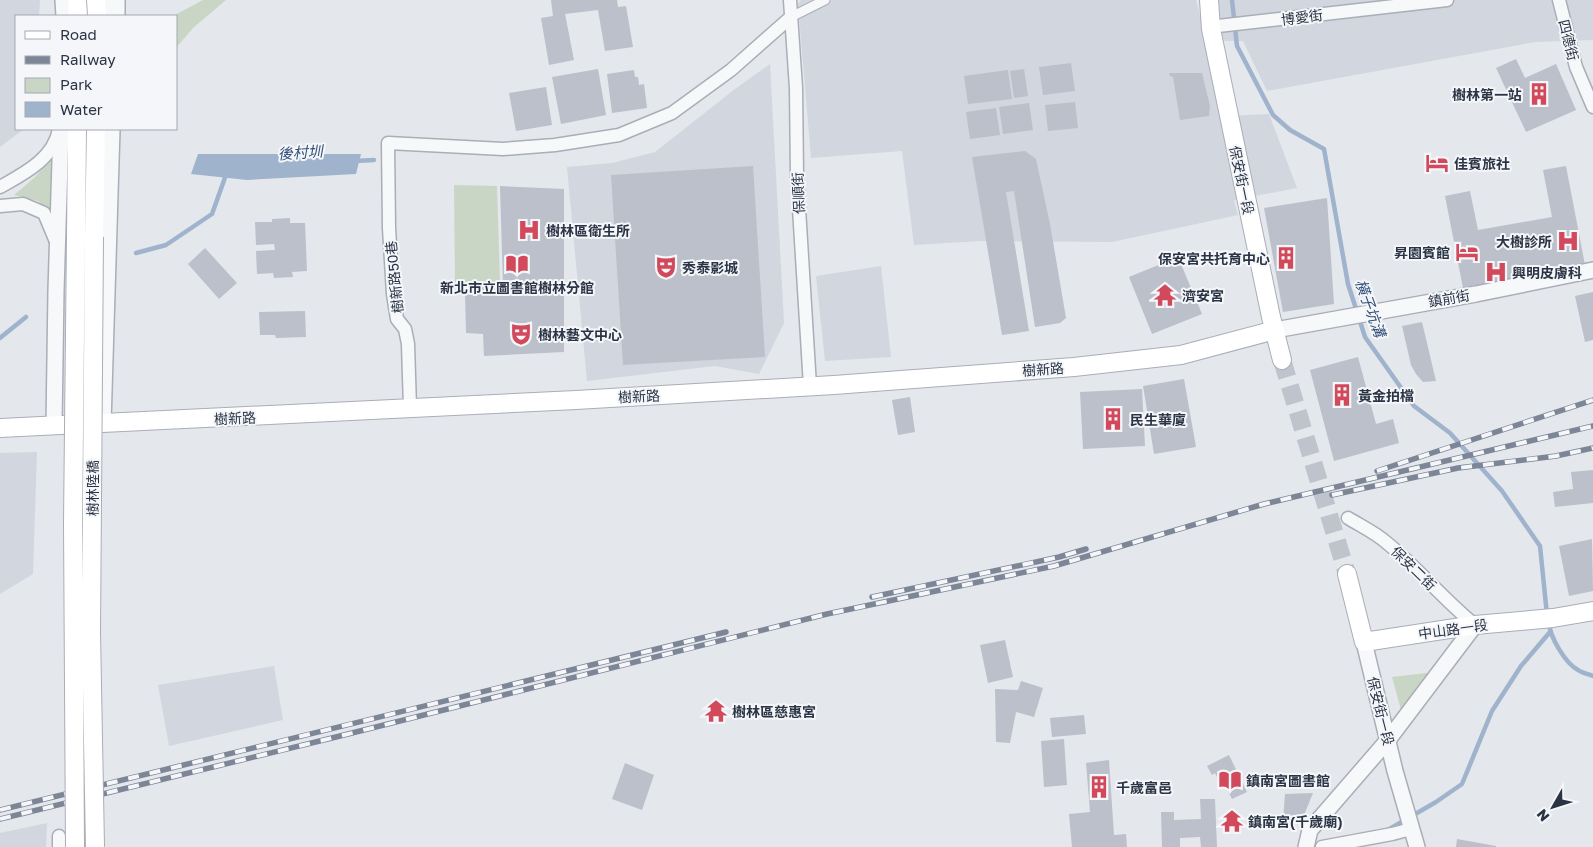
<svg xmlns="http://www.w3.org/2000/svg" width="1593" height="847" viewBox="0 0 1593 847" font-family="'Golos Text','Noto Sans TC',sans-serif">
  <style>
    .built { fill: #d2d6de }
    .green { fill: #c9d6c5 }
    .water { fill: #9fb4cc }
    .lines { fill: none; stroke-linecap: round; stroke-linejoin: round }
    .stream { stroke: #9fb4cc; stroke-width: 4.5 }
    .building { fill: #bbc0ca }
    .secondary-tunnel { stroke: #bfc3cb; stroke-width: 18; stroke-dasharray: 18 9; stroke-linecap: butt }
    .pedestrian-casing { stroke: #a9aeb7; stroke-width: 11 }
    .minor-casing { stroke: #a9aeb7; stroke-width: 15 }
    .tertiary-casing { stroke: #a9aeb7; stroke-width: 18 }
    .secondary-casing { stroke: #a9aeb7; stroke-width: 20 }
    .pedestrian { stroke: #f7f8fa; stroke-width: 9 }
    .minor { stroke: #f7f8fa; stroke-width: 12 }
    .tertiary { stroke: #f7f8fa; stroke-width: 15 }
    .secondary { stroke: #fff; stroke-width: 18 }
    .rail-casing { stroke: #7d8696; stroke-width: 5.5 }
    .rail { stroke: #f4f6f9; stroke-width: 4; stroke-dasharray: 11; stroke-linecap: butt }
    .secondary-bridge-casing { stroke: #a9aeb7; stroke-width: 20; stroke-linecap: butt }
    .secondary-bridge { stroke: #fff; stroke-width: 18 }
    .labels { text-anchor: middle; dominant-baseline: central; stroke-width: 4; stroke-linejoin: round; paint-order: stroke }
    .street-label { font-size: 14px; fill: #2b3445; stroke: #f4f6f9 }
    .poi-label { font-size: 14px; font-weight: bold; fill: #2b3445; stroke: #f4f6f9; text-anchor: start }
    .water-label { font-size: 15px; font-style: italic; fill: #34527a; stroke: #f4f6f9 }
  </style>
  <rect width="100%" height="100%" fill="#e4e7ec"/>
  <!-- built -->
  <path class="built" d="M0 0H40L39 16H16V129H24L0 147Z
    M801 0H1196L1226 116 1269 114 1297 188 1234 200 1238 215 1112 242 980 241 914 245 902 151 811 158 798 4Z
    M1214 0H1593V40L1535 42 1267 91 1243 41H1220Z
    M770 64 784 323 759 374 715 366 587 381 567 167 612 163 655 152 735 89Z
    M881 266 891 357 825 361 816 276Z
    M37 452 33 574 0 594V453Z
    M274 666 283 720 169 746 158 685Z
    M47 823 46 847H0V833Z"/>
  <!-- green -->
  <path class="green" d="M203 0H226L193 28 176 48V16H173Z
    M59 152 53 216 38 201 14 195 34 178Z
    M454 185 497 186 500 284H455Z
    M1435 672 1401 710 1392 677Z"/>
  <!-- water -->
  <path class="water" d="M198 154H361L356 174 247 180 191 174Z"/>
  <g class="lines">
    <!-- stream -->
    <path class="stream" d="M1232 0 1237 46 1273 115 1290 130 1324 149 1348 284 1365 337 1414 406 1450 433 1502 491 1540 546 1547 615
      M355 161 374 160
      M136 253 166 245 212 214 227 172
      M0 338 26 317
      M1549 623C1550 637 1565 663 1578 670 1582 673 1588 674 1593 676
      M1386 831 1436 802 1462 784 1492 711 1521 666 1550 632"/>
  </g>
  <!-- building -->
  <path class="building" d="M551 0H617L618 7 626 6 633 47 605 51 598 10 565 14 574 60 549 65 541 18 553 16Z
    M1516 59 1525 78 1556 64 1576 110 1526 132 1496 68Z
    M1071 63 1075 91 1043 95 1039 67Z
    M598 69 606 115 561 124 552 77Z
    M1024 69 1028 96 1014 98 1010 71Z
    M634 70 635 77H638L639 85 644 84 647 108 612 113 607 74Z
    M1008 70 1012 99 968 104 964 76Z
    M1169 73H1202L1210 106 1209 116 1180 120 1173 77 1170 76Z
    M546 87 552 125 516 131 509 93Z
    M1075 102 1078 128 1048 131 1045 105Z
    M1029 103 1033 130 1003 134 999 107Z
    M996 108 1000 135 970 139 966 112Z
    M1025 151 1036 159 1050 224 1066 318 1060 323 1035 327 1014 191 1006 192 1029 331 1002 335 972 157Z
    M753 166 765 357 623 365 611 175Z
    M1566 166 1585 265 1463 288 1445 196 1470 191 1478 230 1552 217 1543 170Z
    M500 186 564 189V352L484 356 483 334 466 333 465 293 473 286H503Z
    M1327 198 1334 304 1283 312 1264 208Z
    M290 218V223H305L307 271 292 272 293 277 274 278 273 273 257 274 256 251 275 250 274 244 256 245 255 222H272V219Z
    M205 248 237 283 219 299 188 264Z
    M1178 257 1202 314 1152 334 1129 277Z
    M1593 292V340L1585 342 1575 296Z
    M305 311 306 337 276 338 275 335H260L259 312Z
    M1422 322 1436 381 1423 382 1416 374 1411 365 1402 326Z
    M1358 357 1376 424 1393 419 1399 443 1334 461 1310 370Z
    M1184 379 1196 447 1154 454 1143 386Z
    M1142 389 1145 446 1083 449 1080 392Z
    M910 397 915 432 898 435 892 400Z
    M1593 470V503L1555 507 1553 492 1573 489 1571 472Z
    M1592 539 1593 591 1569 596 1559 546Z
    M1005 640 1013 677 988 683 980 645Z
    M1021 681 1043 688 1034 717 1016 712 1010 743 996 742 995 689 1018 690Z
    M1084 715 1086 734 1052 737 1050 718Z
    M1064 739 1067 785 1044 787 1041 741Z
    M1229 755 1247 792 1232 799 1225 785 1222 787 1215 773 1212 775 1207 766Z
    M1109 760 1114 835 1126 834 1127 847H1072L1069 814 1090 812 1086 763Z
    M625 763 654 775 642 810 612 799Z
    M1313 793 1302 820 1283 821 1285 794Z
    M1200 799H1215L1217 847H1201L1200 837 1180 838V847H1162L1161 812H1174V820L1201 819Z
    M1457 839 1496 846V847H1456Z"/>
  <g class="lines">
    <!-- secondary-tunnel -->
    <path class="secondary-tunnel" d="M1282 360 1347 574"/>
    <defs>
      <path id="pedestrian" d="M791 17 825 0"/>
      <path id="minor" d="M790 0 796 88 797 176 810 386
        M1559 0 1576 67 1593 107
        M1211 29 1218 26 1447 0
        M0 187C23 174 54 159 59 129
        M0 206 23 204 44 213 57 244
        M410 408 408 344 405 329 397 319 393 294 389 228 388 143 503 149 555 145 619 135 672 113 731 70 791 17
        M1348 518C1361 526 1376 533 1387 543 1418 568 1444 600 1475 625
        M59 847V836
        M1322 847 1392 834 1411 829"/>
      <path id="tertiary" d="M63 0 64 16
        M105 16 109 0
        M117 16V0
        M1275 330 1476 294 1593 270
        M103 424 112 129
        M54 425 56 291 61 129
        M1364 642 1395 771 1417 847
        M1306 847 1310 830 1388 740 1475 625"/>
      <path id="secondary" d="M77 0 78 16
        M96 0 97 16
        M1209 0 1211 29 1271 317 1282 360
        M76 236 77 129
        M94 237 96 129
        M0 428 576 400 834 385 1074 367 1181 355 1275 330
        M1347 574 1364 642 1475 625 1553 618 1593 611"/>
    </defs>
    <!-- pedestrian casing -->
    <use href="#pedestrian" class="pedestrian-casing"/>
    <!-- minor casing -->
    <use href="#minor" class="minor-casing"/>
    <!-- tertiary casing -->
    <use href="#tertiary" class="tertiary-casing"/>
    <!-- secondary casing -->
    <use href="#secondary" class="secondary-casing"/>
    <!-- pedestrian -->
    <use href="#pedestrian" class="pedestrian"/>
    <!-- minor -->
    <use href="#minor" class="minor"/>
    <!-- tertiary -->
    <use href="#tertiary" class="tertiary"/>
    <!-- secondary -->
    <use href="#secondary" class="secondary"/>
    <defs>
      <path id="rail" d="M1377 471 1593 400
        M1332 495 1458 468 1556 456 1593 448
        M872 597 1059 557 1086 549
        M0 810 726 632
        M0 819 336 737 827 614 1054 566 1264 504 1593 426"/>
    </defs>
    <!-- rail casing -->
    <use href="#rail" class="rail-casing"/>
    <!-- rail -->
    <use href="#rail" class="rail"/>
    <defs>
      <path id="secondary-bridge" d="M94 237 91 632 95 847
        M75 847 73 524 76 236"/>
    </defs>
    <!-- secondary-bridge casing -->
    <use href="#secondary-bridge" class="secondary-bridge-casing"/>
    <!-- secondary-bridge -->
    <use href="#secondary-bridge" class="secondary-bridge"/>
  </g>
  <!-- icons -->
  <defs>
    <symbol id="building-bare" viewBox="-9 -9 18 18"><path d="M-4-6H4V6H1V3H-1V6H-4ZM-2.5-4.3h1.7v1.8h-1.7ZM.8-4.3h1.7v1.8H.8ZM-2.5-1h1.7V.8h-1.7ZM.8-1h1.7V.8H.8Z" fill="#d1495b" stroke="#f4f6f9" stroke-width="2.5" paint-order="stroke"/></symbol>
    <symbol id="hotel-bare" viewBox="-9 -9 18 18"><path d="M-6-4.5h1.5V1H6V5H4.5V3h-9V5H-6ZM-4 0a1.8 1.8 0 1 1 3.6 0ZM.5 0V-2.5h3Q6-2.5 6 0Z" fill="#d1495b" stroke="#f4f6f9" stroke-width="2.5" paint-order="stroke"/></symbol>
    <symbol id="hospital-bare" viewBox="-9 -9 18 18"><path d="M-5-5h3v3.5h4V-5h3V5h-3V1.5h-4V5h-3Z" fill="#d1495b" stroke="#f4f6f9" stroke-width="2.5" paint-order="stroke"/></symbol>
    <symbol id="library-bare" viewBox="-9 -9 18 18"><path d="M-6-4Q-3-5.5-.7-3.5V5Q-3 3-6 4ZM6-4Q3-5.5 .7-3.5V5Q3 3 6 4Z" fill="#d1495b" stroke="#f4f6f9" stroke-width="2.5" paint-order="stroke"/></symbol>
    <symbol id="theatre-bare" viewBox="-9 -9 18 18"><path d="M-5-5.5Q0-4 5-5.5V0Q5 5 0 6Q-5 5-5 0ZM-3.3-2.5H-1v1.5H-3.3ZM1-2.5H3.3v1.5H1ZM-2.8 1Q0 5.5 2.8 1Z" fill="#d1495b" stroke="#f4f6f9" stroke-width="2.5" paint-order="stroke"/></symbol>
    <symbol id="temple-bare" viewBox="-9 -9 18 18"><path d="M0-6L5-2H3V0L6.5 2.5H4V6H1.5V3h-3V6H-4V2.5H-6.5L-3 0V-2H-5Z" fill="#d1495b" stroke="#f4f6f9" stroke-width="2.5" paint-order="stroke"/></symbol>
  </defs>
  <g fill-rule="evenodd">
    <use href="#building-bare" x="1523" y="78" width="32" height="32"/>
    <use href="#hotel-bare" x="1421" y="147" width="32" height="32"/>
    <use href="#hospital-bare" x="513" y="214" width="32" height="32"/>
    <use href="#hospital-bare" x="1552" y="225" width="32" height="32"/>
    <use href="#hotel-bare" x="1451" y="236" width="32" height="32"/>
    <use href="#building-bare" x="1270" y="242" width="32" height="32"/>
    <use href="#library-bare" x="501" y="248" width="32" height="32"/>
    <use href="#theatre-bare" x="650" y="251" width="32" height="32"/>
    <use href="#hospital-bare" x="1480" y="256" width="32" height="32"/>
    <use href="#temple-bare" x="1149" y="279" width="32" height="32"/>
    <use href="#theatre-bare" x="505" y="318" width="32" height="32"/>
    <use href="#building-bare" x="1326" y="379" width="32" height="32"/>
    <use href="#building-bare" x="1097" y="403" width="32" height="32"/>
    <use href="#temple-bare" x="700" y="695" width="32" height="32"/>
    <use href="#library-bare" x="1214" y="764" width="32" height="32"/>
    <use href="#building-bare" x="1083" y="771" width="32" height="32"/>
    <use href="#temple-bare" x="1216" y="805" width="32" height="32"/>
  </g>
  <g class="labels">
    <!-- street labels -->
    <g class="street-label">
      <text transform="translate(1302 17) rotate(-7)">博愛街</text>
      <text transform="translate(1569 40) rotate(76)">四德街</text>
      <text transform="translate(1242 180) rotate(78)">保安街一段</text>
      <text transform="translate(798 193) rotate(-93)">保順街</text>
      <text transform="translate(394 277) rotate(-96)">樹新路50巷</text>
      <text transform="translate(1449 298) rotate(-10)">鎮前街</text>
      <text transform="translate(1043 369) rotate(-4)">樹新路</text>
      <text transform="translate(639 396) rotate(-3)">樹新路</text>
      <text transform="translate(235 418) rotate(-3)">樹新路</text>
      <text transform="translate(92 488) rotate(-90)">樹林陸橋</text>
      <text transform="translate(1414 568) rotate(44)">保安二街</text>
      <text transform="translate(1453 629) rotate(-8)">中山路一段</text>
      <text transform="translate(1381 711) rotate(76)">保安街一段</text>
    </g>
    <!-- poi labels -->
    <g class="poi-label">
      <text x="1522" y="94" text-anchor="end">樹林第一站</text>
      <text x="1454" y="163">佳賓旅社</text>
      <text x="546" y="230">樹林區衛生所</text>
      <text x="1552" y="241" text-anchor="end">大樹診所</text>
      <text x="1450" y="252" text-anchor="end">昇園賓館</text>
      <text x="1270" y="258" text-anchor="end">保安宮共托育中心</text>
      <text x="682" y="267">秀泰影城</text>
      <text x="1512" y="272">興明皮膚科</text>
      <text x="517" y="287" text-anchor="middle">新北市立圖書館樹林分館</text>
      <text x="1182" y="295">濟安宮</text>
      <text x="538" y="334">樹林藝文中心</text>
      <text x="1358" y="395">黃金拍檔</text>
      <text x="1130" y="419">民生華廈</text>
      <text x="732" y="711">樹林區慈惠宮</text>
      <text x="1246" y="780">鎮南宮圖書館</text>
      <text x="1116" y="787">千歲富邑</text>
      <text x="1248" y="821">鎮南宮(千歲廟)</text>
    </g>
    <!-- water labels -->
    <g class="water-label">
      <text transform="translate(300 152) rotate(-4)">後村圳</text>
      <text transform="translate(1371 308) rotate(70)">橫子坑溝</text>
    </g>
  </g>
  <!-- legend -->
  <rect x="15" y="15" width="162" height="115" fill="#f4f6f9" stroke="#a4a8b1"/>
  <rect x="25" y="31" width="25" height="8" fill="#ffffff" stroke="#a4a8b1"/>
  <text x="60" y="40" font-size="15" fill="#2b3445">Road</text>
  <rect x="25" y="56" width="25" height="8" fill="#7d8696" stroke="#a4a8b1"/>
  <text x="60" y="65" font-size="15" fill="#2b3445">Railway</text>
  <rect x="25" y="78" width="25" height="15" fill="#c9d6c5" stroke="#a4a8b1"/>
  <text x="60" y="90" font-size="15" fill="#2b3445">Park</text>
  <rect x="25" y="102" width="25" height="15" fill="#9fb4cc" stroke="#a4a8b1"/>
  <text x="60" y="115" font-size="15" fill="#2b3445">Water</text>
  <!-- north arrow -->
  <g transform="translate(1553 807) rotate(231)" stroke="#f4f6f9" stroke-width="4" paint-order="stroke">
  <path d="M0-4L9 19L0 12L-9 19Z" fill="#2b3445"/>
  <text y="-8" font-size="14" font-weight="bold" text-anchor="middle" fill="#2b3445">N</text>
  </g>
</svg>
